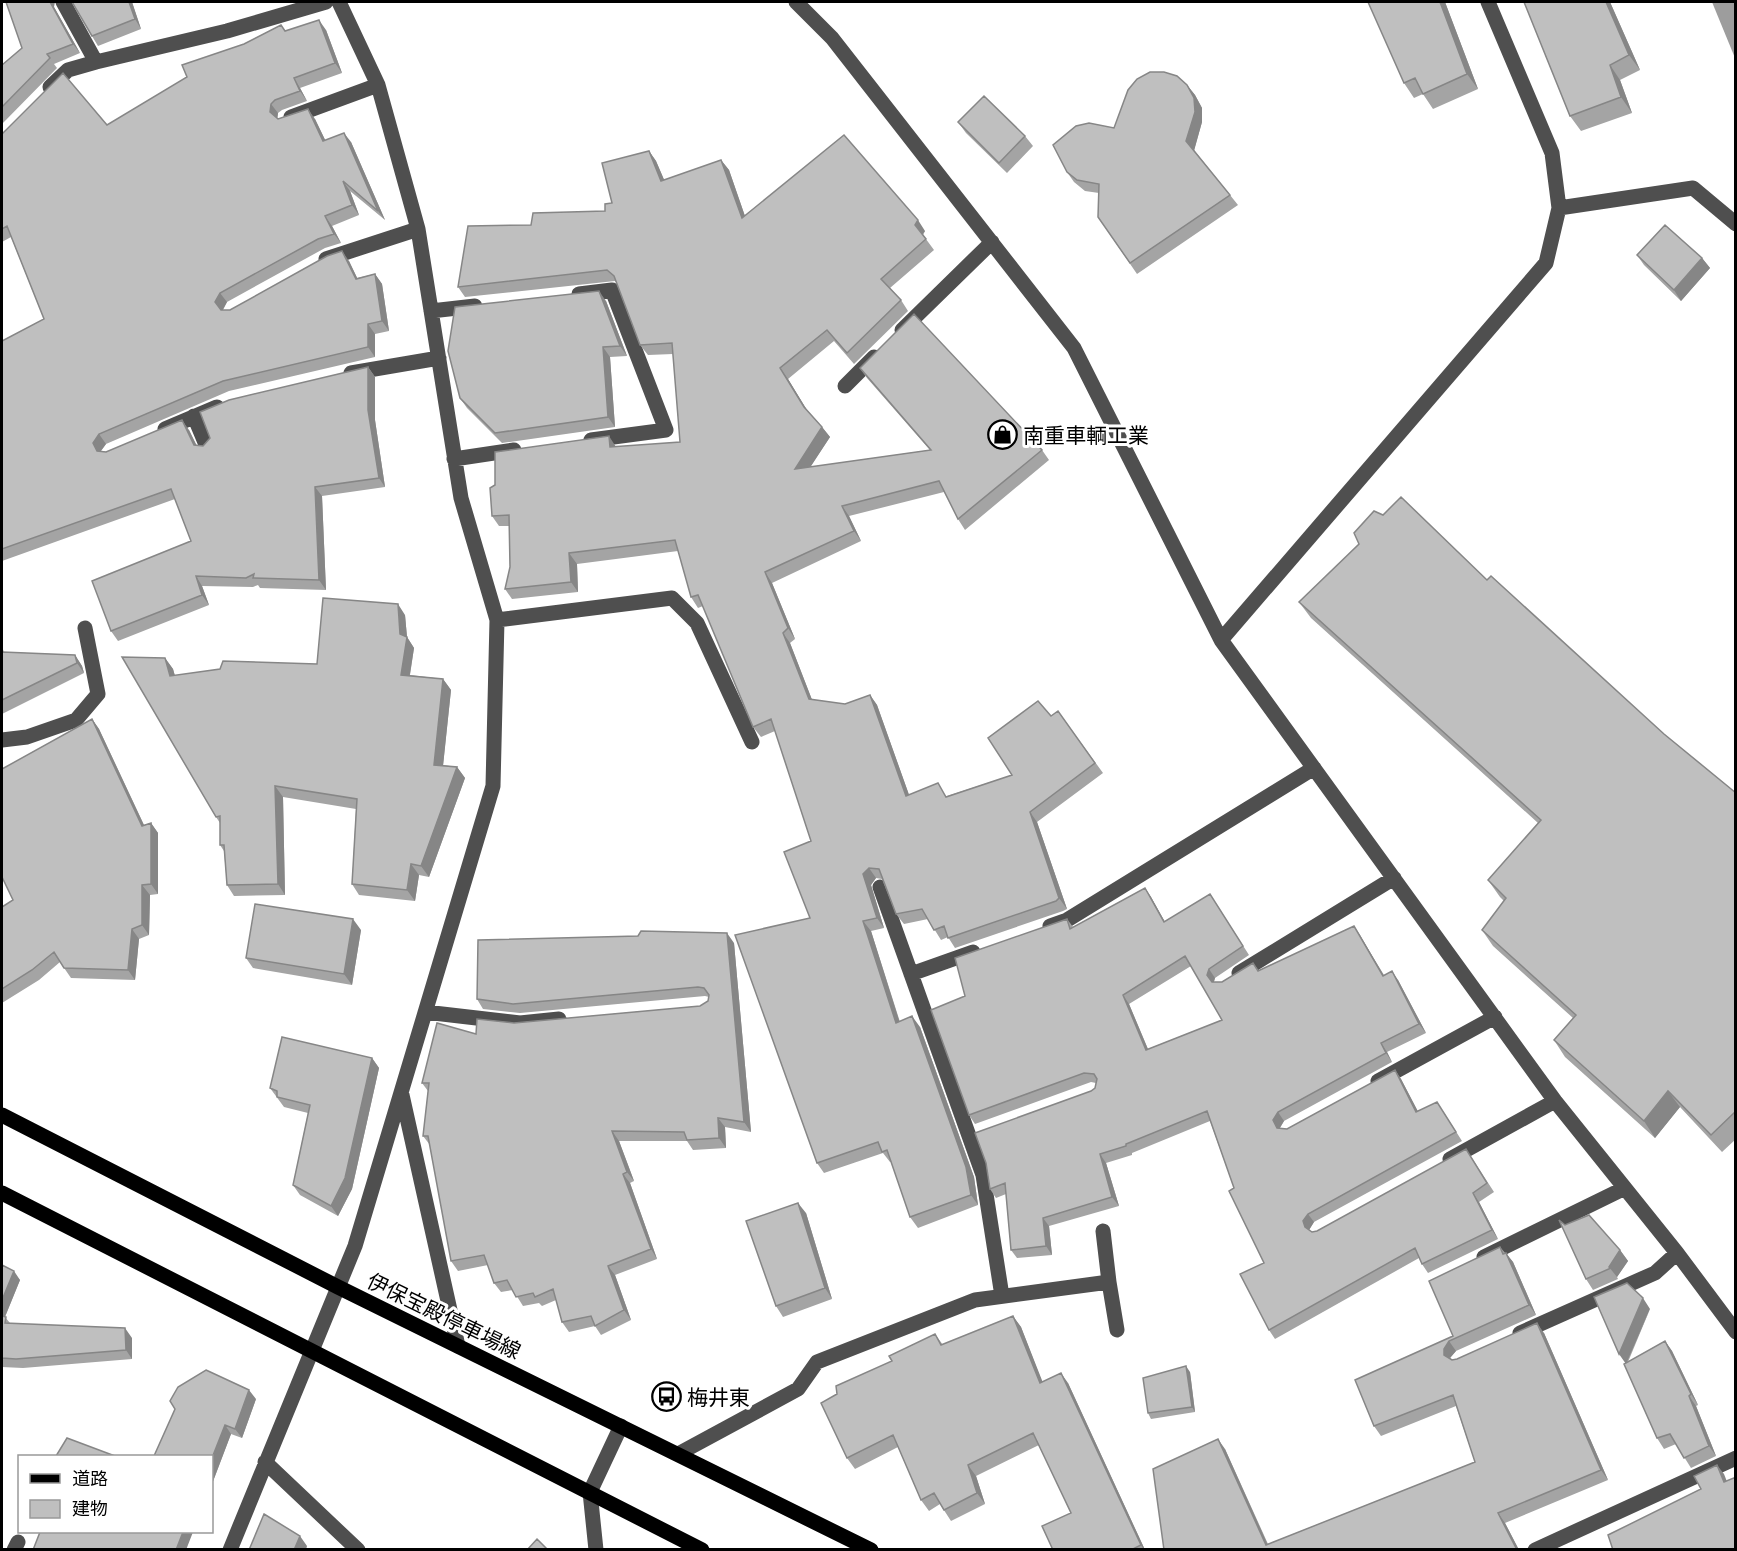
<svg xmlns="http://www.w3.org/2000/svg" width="1737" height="1551" viewBox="0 0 1737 1551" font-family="Montserrat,'Noto Sans JP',sans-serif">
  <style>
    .water { fill: #9d9d9d }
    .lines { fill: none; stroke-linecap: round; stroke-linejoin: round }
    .minor { stroke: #4f4f4f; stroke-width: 15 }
    .major { stroke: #000; stroke-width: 15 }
    .wall { fill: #a4a4a4; fill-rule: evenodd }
    .shaded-wall { fill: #868686 }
    .building { fill: #bfbfbf; stroke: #868686; stroke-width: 1.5; fill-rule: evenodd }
    .labels { text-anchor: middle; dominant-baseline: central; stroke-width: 6; stroke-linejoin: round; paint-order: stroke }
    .poi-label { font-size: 21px; fill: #000; stroke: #fff; text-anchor: start }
    .street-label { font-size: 21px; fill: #000; stroke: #fff }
  </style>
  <rect width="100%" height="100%" fill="#fff"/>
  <!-- water -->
  <path class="water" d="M1712 2H1735V58Z"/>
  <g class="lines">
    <!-- minor -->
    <path class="minor" d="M63 2 96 62 227 31 326 2
      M796 2 832 38 1074 348 1221 640 1555 1101 1677 1253 1736 1332
      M50 87 68 70 96 62
      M291 117 378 85
      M1559 208 1693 188 1736 224
      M326 259 418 229
      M579 294 612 290 666 430 591 440
      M431 311 475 306
      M902 330 992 242
      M351 373 439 358
      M845 386 874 357
      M194 416 207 447
      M165 429 217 407
      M454 459 514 450
      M497 620 672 598 697 623 752 742
      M1221 640 1546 263 1559 208 1552 153 1488 2
      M2 740 27 737 76 720 98 694 85 628
      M880 887 983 1175 1002 1296
      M1050 926 1067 920 1314 768
      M1239 973 1394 878
      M911 974 973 952
      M425 1012 520 1023 559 1019
      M1378 1081 1495 1017
      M402 1095 458 1346
      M1450 1159 1555 1101
      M1484 1257 1625 1188
      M1109 1282 1117 1330
      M1520 1333 1655 1273 1677 1253
      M678 1454 798 1389 817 1362 975 1300 1109 1282 1103 1231
      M265 1462 358 1550
      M14 1550 18 1542
      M230 1550 355 1246 493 786 497 620 461 498 418 229 378 85 339 2
      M596 1550 590 1492 621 1426
      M1535 1550 1736 1458"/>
    <!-- major -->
    <path class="major" d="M2 1115 338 1287 871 1550
      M2 1193 702 1550"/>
  </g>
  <!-- wall -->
  <path class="wall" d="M132 2 141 29 98 46 92 36Z
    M1445 2 1478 89 1433 109 1423 94 1414 98 1404 83Z
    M1524 2H1610L1640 70 1620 80 1632 113 1581 131 1570 116Z
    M54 7 80 53 54 64 57 68 2 124V65L22 48Z
    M281 25 285 31 326 30 342 73 300 88 307 101 282 110 278 113 277 118 315 119 325 140 351 142 385 220 350 191 359 215 332 226 341 243 325 248 227 302 223 310H230L349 261 357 278 375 274 382 284 389 331 375 334V357L229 391 106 444 101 451 106 452 189 430 196 445 203 446 368 367 375 377V420L385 487 322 496 326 590 260 588 258 585 253 587 202 586 209 605 118 641 111 631 191 541 175 499 2 561V341L44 319 11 237 2 242V134L107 125 244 44Z
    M1187 85 1195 95 1202 108V122L1194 150 1238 205 1137 274 1098 217 1099 193 1085 191 1074 182 1067 172 1114 128Z
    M958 122 1025 136 1033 146 1007 173 966 133Z
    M649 151 656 161 664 180 721 160 729 170 745 216 925 231 923 235 934 250 890 288 901 300 908 311 854 364 834 341 788 379 807 410 822 427 830 437 810 467 930 450 867 378 860 368 1042 450 1049 460 965 530 958 519 944 492 849 516 861 541 772 583 795 639 790 643 812 700 845 704 870 695 877 705 909 795 947 796 1012 775 1051 716 1058 711 1103 773 1037 822 1067 909 1063 911 955 948 948 937 941 940 928 919 904 924 896 914 882 879 876 878 871 885 884 928 871 931 900 1022 920 1027 974 1177 978 1205 918 1228 910 1217 891 1162H890L883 1153 824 1173 817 1163 810 918 811 841 775 731 761 737 753 727 703 606 698 608 691 597 678 551 577 564 578 592 512 599 505 589 510 567 509 526H499L492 516 616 447 680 442 673 354 648 355 640 345 616 282 615 281 465 297 458 287 531 225 605 211 612 203Z
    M1637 255 1702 258 1710 268 1681 301 1644 265Z
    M606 301 627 356 610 357 615 427 502 443 467 408 460 398Z
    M1487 580 1664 734 1736 793V1139L1722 1152 1680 1107 1655 1138 1565 1057 1554 1040 1573 1018 1493 946 1482 930 1504 901 1500 897 1488 880 1538 823 1311 618 1299 602Z
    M405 615 407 637 414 648 410 675 443 679 451 690 443 765 457 767 465 778 429 877 419 875 415 901 359 895 352 884 356 809 283 797 285 895 234 896 227 885 224 851 220 845V823L216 817 165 658 173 669 175 676 317 664Z
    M2 647 4 652 75 655 82 666 84 673 2 714Z
    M92 719 99 729 144 825 151 823 158 833V894L150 895 149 935 139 939 135 980 71 978 60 962 39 980 2 1003V907L13 900Z
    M1145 888 1151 897 1165 922 1210 894 1249 955 1215 978 1214 982H1222L1253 963 1259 971 1354 926 1384 975 1398 980 1426 1033 1387 1052 1392 1062 1284 1121 1280 1128 1287 1129 1395 1070 1401 1079 1418 1112 1443 1111 1462 1141 1314 1222 1309 1230 1312 1232 1317 1231 1472 1158 1494 1192 1479 1202 1498 1239 1428 1273 1422 1264 1419 1258 1275 1339 1269 1330 1264 1263 1234 1188 1210 1121 1132 1153V1155L1106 1163 1119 1206 1049 1226 1052 1255 1017 1258 1011 1250 1006 1194 996 1198 990 1189 1095 1088 1096 1083 1091 1082 975 1124 969 1115 965 996 1067 919 1073 927ZM1191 966 1222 1020 1148 1049 1129 1004Z
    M361 930 352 985 253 968 246 958Z
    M734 943 751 1132 725 1127 726 1148 693 1150 687 1141H619L634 1181 630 1183 657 1259 615 1275 631 1320 601 1335 595 1326 569 1332 562 1322 556 1300 542 1306 539 1303 523 1306 513 1290 501 1292 494 1283 488 1265 458 1271 451 1261 430 1145 423 1136 428 1091 422 1083 476 1034 514 1023 700 1006 708 1001 709 997 705 996 520 1013 483 1009 477 999Z
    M372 1058 379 1068 352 1189 338 1216 300 1195 293 1185 308 1113 284 1107 270 1088Z
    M806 1213 832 1299 783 1317 776 1306Z
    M1565 1225 1620 1250 1628 1261 1617 1277 1618 1279 1593 1290 1586 1279Z
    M1500 1247 1513 1262 1536 1315 1456 1351 1450 1358 1452 1360 1457 1359 1544 1333 1608 1480 1505 1523 1519 1550H1164L1225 1449 1268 1544 1475 1462 1456 1406 1381 1436 1374 1426 1453 1336Z
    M2 1265 20 1280 5 1317 10 1323 132 1338V1359L23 1368 2 1367Z
    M1650 1309 1628 1362 1665 1341 1672 1351 1698 1405 1696 1406 1716 1456 1691 1468 1676 1444 1664 1449 1657 1438 1625 1363Z
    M1013 1316 1021 1327 1042 1382 1068 1383 1145 1550H1053L1071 1513 1039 1445 976 1476 985 1504 951 1521 940 1504 929 1511 921 1500 898 1447 855 1469 847 1458 892 1361 935 1334 943 1345Z
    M1190 1372 1195 1412 1151 1419 1148 1413Z
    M256 1399 242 1438 231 1434 212 1484V1456H154Z"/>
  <!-- shaded-wall -->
  <path class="shaded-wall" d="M50 2H55L54 7 80 53 73 44Z
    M129 2H132L141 29 135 19Z
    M1440 2H1445L1478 89 1467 74Z
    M1606 2H1610L1640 70 1629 55Z
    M319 20 326 30 342 73 335 63Z
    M1610 65 1620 80 1632 113 1621 97Z
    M294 78 300 88 307 101 300 91Z
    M1187 85 1195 95 1202 108V122L1194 151 1186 141Z
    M271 104 278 113 277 122 270 112Z
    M308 109 315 119 330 150 323 141Z
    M344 133 351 142 385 220 378 211Z
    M649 151 656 161 669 191 661 181Z
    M721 160 729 170 749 228 742 218Z
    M343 181 350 191 359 215 352 205Z
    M325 216 332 226 341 243 334 234Z
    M918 220 925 231 922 235 915 225Z
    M342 251 349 261 362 288 356 279Z
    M1702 258 1710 268 1681 301 1674 290Z
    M375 274 382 284 389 331 382 321Z
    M599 291 606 301 627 356 620 346Z
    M220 293 227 302 222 311 215 302Z
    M368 324 375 334V357L368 347Z
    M603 347 610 357 615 427 608 417Z
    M368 367 375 377V420L385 487 379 478 368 410Z
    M780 368 788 379 811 417 804 407Z
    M182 420 189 430 201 454 194 445Z
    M822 427 830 437 802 480 795 469Z
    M99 434 106 444 100 452 97 451 93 443Z
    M609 436 616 447H610Z
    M315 487 322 496 326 590 319 580Z
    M842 506 849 516 861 541 854 531Z
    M569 553 577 564 578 592 571 582Z
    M765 572 772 583 795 639 788 628Z
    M196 576 202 586 209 605 202 595Z
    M398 604 405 615 407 637 414 648 408 686 401 675 400 634Z
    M783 633 790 643 816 710 809 699Z
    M75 655 82 666 84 673 77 663Z
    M165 658 173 669 178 687 170 676Z
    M443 679 451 690 442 776 434 765Z
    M870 695 877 705 913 806 906 796Z
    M92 719 99 729 149 836 142 826Z
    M457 767 465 778 429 877 421 866Z
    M275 786 283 797 285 895 278 884Z
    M1030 812 1037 822 1067 909 1059 898Z
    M151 823 158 833V894L151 884Z
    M411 864 419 875 415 901 407 890Z
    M869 868 876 878 871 885 884 928 877 918 863 874Z
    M142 885 150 895 149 935 142 925Z
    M1145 888 1151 897 1170 931 1164 922Z
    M353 919 361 930 352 985 344 974Z
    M863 921 871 931 903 1033 896 1023Z
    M1354 926 1360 935 1389 985 1383 976Z
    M132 929 139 939 135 980 128 970Z
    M727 933 734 943 751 1132 744 1122Z
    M1209 969 1215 978 1213 984 1218 991 1207 975Z
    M1392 971 1398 980 1426 1033 1419 1024Z
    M1123 995 1129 1004 1152 1059 1146 1050Z
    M912 1016 920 1027 974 1177 978 1205 971 1195Z
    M1381 1043 1387 1052 1392 1062 1386 1053Z
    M372 1058 379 1068 352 1189 338 1216 331 1206Z
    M1395 1070 1401 1079 1423 1121 1416 1112Z
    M1668 1091 1680 1107 1655 1138 1644 1121Z
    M1278 1112 1284 1121 1279 1129 1277 1128 1273 1120Z
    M718 1118 725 1127 726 1148 719 1138Z
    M612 1131 619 1141 634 1181 627 1172Z
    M1100 1154 1106 1163 1119 1206 1112 1197Z
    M623 1174 630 1183 657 1259 651 1249Z
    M1473 1193 1479 1202 1498 1239 1492 1230Z
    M798 1203 806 1213 832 1299 825 1288Z
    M1308 1214 1314 1222 1309 1230 1305 1227 1303 1221Z
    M1043 1218 1049 1226 1052 1255 1046 1246Z
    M1620 1250 1628 1261 1617 1277 1609 1267Z
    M1506 1253 1513 1262 1536 1315 1529 1305Z
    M608 1266 615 1275 631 1320 624 1310Z
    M14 1271 20 1280 2 1324V1300Z
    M1643 1298 1650 1309 1626 1364 1619 1354Z
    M1013 1316 1021 1327 1047 1393 1040 1383Z
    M1537 1323 1544 1333 1608 1480 1601 1470Z
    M125 1328 132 1338V1359L126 1350Z
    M1449 1341 1456 1351 1450 1358 1444 1355V1349Z
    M1665 1341 1672 1351 1698 1405 1691 1394Z
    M1186 1366 1190 1372 1195 1412 1192 1407Z
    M1061 1373 1068 1383 1145 1550H1144L1141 1545Z
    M249 1390 256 1399 242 1438 235 1429Z
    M1689 1396 1696 1406 1716 1456 1709 1446Z
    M225 1425 231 1434 212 1484V1458Z
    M1218 1439 1225 1449 1270 1550 1266 1545Z
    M968 1465 976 1476 985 1504 977 1493Z
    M1717 1465 1724 1474 1731 1492 1724 1482Z
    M1498 1513 1505 1523 1519 1550H1517Z
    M183 1532H193L186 1550H176Z
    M300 1536 307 1546 306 1550H294Z"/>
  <!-- building -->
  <path class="building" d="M6 2H50L73 44 47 54 50 58 2 107V65L22 48Z
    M72 2H129L135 19 92 36Z
    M1368 2H1440L1467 74 1423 94 1415 78 1404 83Z
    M1524 2H1606L1629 55 1610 65 1621 97 1570 116Z
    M319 20 335 63 294 78 300 91 275 100 271 104 270 112 278 119 308 109 323 141 344 133 378 211 343 181 352 205 325 216 334 234 318 239 220 293 215 302 221 310H230L327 256 342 251 356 279 375 274 382 321 368 324V347L223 381 99 434 93 443 97 451 106 452 182 420 194 445 203 446 210 438 200 412 229 400 368 367V410L379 478 315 487 319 580 253 578 254 574 246 578 196 576 202 595 111 631 92 581 191 541 171 489 2 549V341L44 319 7 226 2 229V134L63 73 107 125 187 77 182 65 244 44 281 25 285 31Z
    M1150 72H1164L1177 76 1187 85 1194 98 1195 112 1186 141 1230 195 1130 263 1098 217 1099 184 1077 180 1067 172 1053 145 1076 126 1089 123 1114 128 1128 90 1137 79Z
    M984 96 1025 136 999 163 958 122Z
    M844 135 918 220 915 225 926 239 881 279 901 300 847 353 827 330 780 368 804 407 822 427 795 469 931 450 860 368 914 314 1042 450 958 519 939 481 842 506 854 531 765 572 788 628 783 633 809 699 845 704 870 695 906 796 938 783 946 797 1012 775 988 738 1038 701 1051 716 1058 711 1095 763 1030 812 1059 898 1056 901 948 938 944 926 934 930 922 909 896 914 879 869 869 868 863 874 877 918 863 921 896 1023 912 1016 966 1167 971 1195 910 1217 887 1150 882 1152 878 1142 817 1163 735 935 810 918 784 852 811 841 771 719 753 727 698 595 691 597 675 540 569 553 571 582 505 589 510 567 509 515 492 516 490 488 495 485V452L609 436 610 447 680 442 672 343 640 345 614 276 607 270 458 287 468 226 531 225 533 213 605 211V204L612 203 602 163 649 151 661 181 721 160 742 218Z
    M1665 225 1702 258 1674 290 1637 255Z
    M599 291 620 346 603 347 608 417 495 433 460 398 448 351 455 307Z
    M1401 497 1487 580 1491 576 1664 734 1736 793V1111L1711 1135 1668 1091 1644 1121 1554 1040 1576 1015 1482 930 1506 898 1488 880 1541 820 1299 602 1359 544 1354 533 1374 511 1383 515Z
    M323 598 398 604 400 634 407 637 401 675 443 679 434 765 457 767 421 866 411 864 407 890 352 884 357 799 275 786 278 884 227 885 224 845H220V816L216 817 122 657 165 658 170 676 220 669 223 661 317 664Z
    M2 652 75 655 77 663 2 700Z
    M92 719 142 826 151 823V884L142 885V925L132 929 128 970 64 968 54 952 32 970 2 989V907L13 900 2 877V769Z
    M1145 888 1164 922 1210 894 1243 946 1209 969 1207 975 1212 982H1222L1253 963 1258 971 1354 926 1383 976 1392 971 1419 1024 1381 1043 1386 1053 1278 1112 1273 1120 1277 1128 1287 1129 1395 1070 1416 1112 1437 1102 1456 1132 1308 1214 1303 1221 1305 1227 1312 1232 1317 1231 1466 1149 1487 1183 1473 1193 1492 1230 1422 1264 1415 1248 1269 1330 1240 1274 1264 1263 1229 1191 1234 1188 1207 1111 1126 1144V1146L1100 1154 1112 1197 1043 1218 1046 1246 1011 1250 1005 1183 990 1189 986 1163 975 1133 1091 1091 1095 1088 1097 1079 1094 1074 1084 1073 969 1115 931 1010 965 996 955 958 1067 919 1070 929ZM1185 956 1222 1020 1146 1050 1123 995Z
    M255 904 353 919 344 974 246 958Z
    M641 931 727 933 744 1122 718 1118 719 1138 687 1140 684 1132 612 1131 627 1172 623 1174 651 1249 608 1266 624 1310 595 1326 591 1316 562 1322 553 1289 535 1297 533 1293 516 1297 507 1280 494 1283 484 1255 451 1261 428 1136H423L429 1083H422L437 1023 476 1034 477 1019 514 1023 700 1006 708 1001 709 995 704 988 698 987 513 1004 477 999 478 940 638 936Z
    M282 1037 372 1058 345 1178 331 1206 293 1185 310 1105 277 1097V1091L270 1088Z
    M798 1203 825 1288 776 1306 746 1221Z
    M1589 1215 1620 1250 1609 1267 1611 1268 1586 1279 1559 1220 1565 1225Z
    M1500 1247 1503 1254 1506 1253 1529 1305 1449 1341 1444 1349V1355L1452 1360 1457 1359 1537 1323 1601 1470 1498 1513 1517 1550H1164L1153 1469 1218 1439 1266 1545 1475 1462 1453 1395 1374 1426 1355 1380 1453 1336 1429 1281Z
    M2 1265 14 1271 2 1300Z
    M1627 1283 1643 1298 1619 1354 1594 1297Z
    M2 1316 6 1317 5 1323 125 1328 126 1350 16 1359 2 1358Z
    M1013 1316 1040 1383 1061 1373 1141 1545 1131 1550H1053L1042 1526 1071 1513 1033 1433 968 1465 977 1493 944 1510 934 1493 921 1500 893 1435 847 1458 821 1403 837 1394 836 1386 892 1361 889 1356 935 1334 941 1345Z
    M1665 1341 1691 1394 1689 1396 1709 1446 1684 1458 1670 1434 1657 1438 1624 1364Z
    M1186 1366 1192 1407 1148 1413 1143 1378Z
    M206 1370 249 1390 235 1429 225 1425 212 1458V1456H154L175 1409 170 1401 178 1387Z
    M67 1438 115 1456H56Z
    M1717 1465 1724 1482 1736 1477V1550H1613L1608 1535 1701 1489 1694 1476Z
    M264 1514 300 1536 294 1550H249Z
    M40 1532H183L176 1550H33Z
    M537 1539 548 1550H527Z"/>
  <!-- icons -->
  <defs>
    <symbol id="shop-ring" viewBox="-11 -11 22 22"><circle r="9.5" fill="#fff" stroke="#000" stroke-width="1.5"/><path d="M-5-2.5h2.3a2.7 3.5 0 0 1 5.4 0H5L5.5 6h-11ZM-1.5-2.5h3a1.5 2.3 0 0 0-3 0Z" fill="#000"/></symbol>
    <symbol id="bus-ring" viewBox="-11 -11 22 22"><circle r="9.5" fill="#fff" stroke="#000" stroke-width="1.5"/><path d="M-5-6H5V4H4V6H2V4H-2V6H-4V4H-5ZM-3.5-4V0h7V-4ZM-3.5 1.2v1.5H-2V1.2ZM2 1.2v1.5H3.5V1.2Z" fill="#000"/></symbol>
  </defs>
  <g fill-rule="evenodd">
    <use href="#shop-ring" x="986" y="418" width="33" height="33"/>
    <use href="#bus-ring" x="650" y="1380" width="33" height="33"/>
  </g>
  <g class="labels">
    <!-- poi labels -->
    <g class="poi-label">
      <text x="1023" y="435">南重車輌工業</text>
      <text x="687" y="1397">梅井東</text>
    </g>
    <!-- street labels -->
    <g class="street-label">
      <text transform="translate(444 1316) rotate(26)">伊保宝殿停車場線</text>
    </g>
  </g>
  <!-- border -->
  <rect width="1737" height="1551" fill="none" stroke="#000000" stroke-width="6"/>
  <!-- legend -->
  <rect x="18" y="1455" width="195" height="78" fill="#ffffff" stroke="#999999" stroke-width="1.5"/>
  <rect x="30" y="1474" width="30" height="9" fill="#000000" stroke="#999999" stroke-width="1.5"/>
  <text x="72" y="1485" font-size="18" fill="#000000">道路</text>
  <rect x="30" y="1500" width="30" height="18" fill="#bfbfbf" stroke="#999999" stroke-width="1.5"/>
  <text x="72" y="1515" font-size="18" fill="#000000">建物</text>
</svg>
